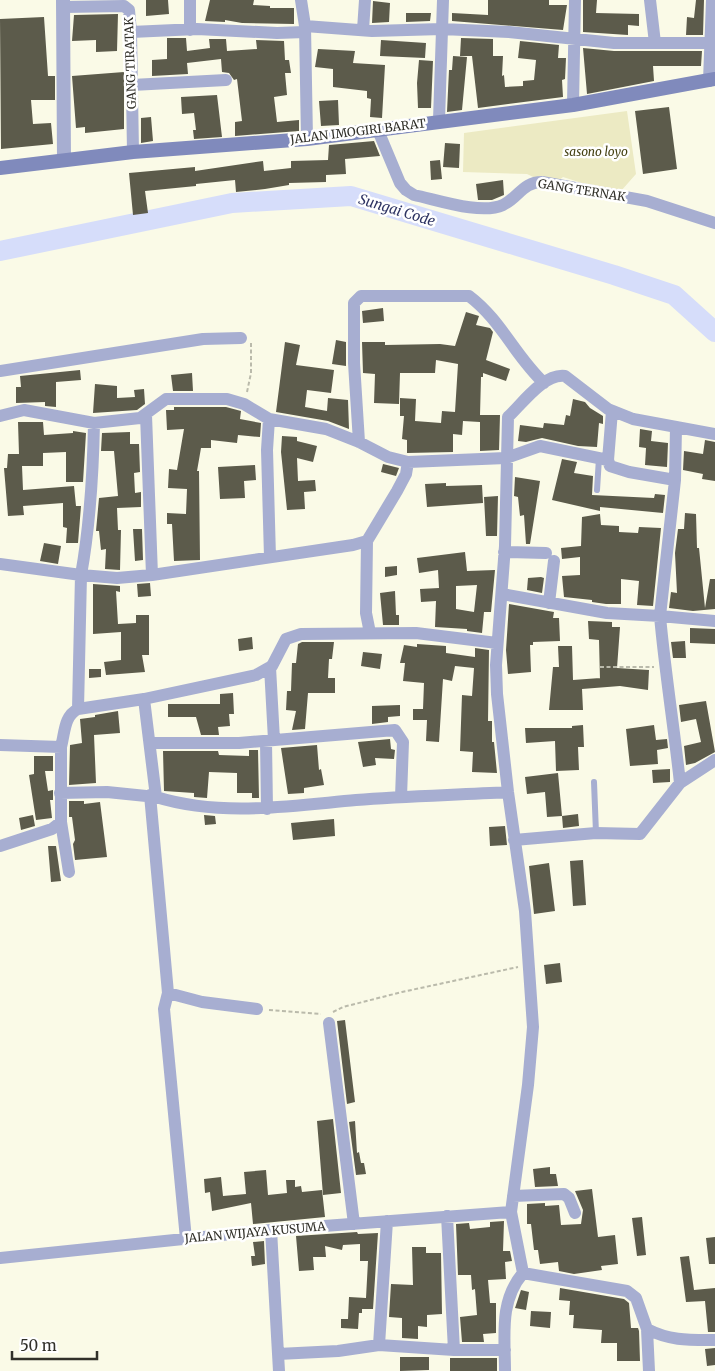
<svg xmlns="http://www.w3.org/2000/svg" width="715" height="1371" viewBox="0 0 715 1371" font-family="Merriweather,serif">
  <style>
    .green { fill: #eceac3 }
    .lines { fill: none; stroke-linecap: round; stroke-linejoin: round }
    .river { stroke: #d6ddfa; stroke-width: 20 }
    .building { fill: #5c5b4b; fill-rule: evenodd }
    .path { stroke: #babaab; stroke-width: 2; stroke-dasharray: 4 2.5; stroke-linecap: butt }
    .service { stroke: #a7aed1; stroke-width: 6 }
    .minor { stroke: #a7aed1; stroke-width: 12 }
    .tertiary { stroke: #a7aed1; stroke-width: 14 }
    .secondary { stroke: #808abc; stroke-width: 14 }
    .labels { text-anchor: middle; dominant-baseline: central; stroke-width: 5; stroke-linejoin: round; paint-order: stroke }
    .street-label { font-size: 12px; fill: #313029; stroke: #fff }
    .park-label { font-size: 12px; font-style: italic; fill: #464214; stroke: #fff }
    .water-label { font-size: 14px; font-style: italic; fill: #2e3463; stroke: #fff }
  </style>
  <rect width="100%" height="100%" fill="#fafae7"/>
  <!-- green -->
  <path class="green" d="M627 111 636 174 621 191 610 192 563 177 552 186 527 174 463 172 464 133Z"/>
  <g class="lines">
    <!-- river -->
    <path class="river" d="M0 251 232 203 351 196 614 275 674 295 715 332"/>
  </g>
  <!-- building -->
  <path class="building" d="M146 0H168L169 14 146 16Z
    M210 0H254L253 5 270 6V8H294V24L242 23 225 20V22L205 21Z
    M488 0H549V5H567L563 30 452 21V13L488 15Z
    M583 0H597L596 13 639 14V26L628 25V35L583 32Z
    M696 0H704L703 35H686L687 17 694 18Z
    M373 1 390 3 389 22 372 23Z
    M406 13H431L430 21 406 22Z
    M118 14 117 51 96 52V40L72 41 74 15Z
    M44 17 48 76H55V100H31L33 124 51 123 53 144 1 149 0 19Z
    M167 38H186L187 51 210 48 209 39H226L227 51 257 49 256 40 284 41 285 60H289L291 73H285L287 95 274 97 277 122 299 120V131L235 136V122L242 121 237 79 234 80 229 73 222 72 221 59 187 63 188 74 152 76V60L167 59Z
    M461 38 493 39V56H503L502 76 504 75 505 87 523 86V81L534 80 536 60 518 58 520 41 559 45 558 58H566L565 79 562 80 563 97 478 108 472 56H460Z
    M381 40 426 43 425 58 380 56Z
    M583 48 614 51H702L701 66H653L654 81 587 94Z
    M318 49 355 51 353 63 385 65 382 118 370 117 371 99 367 98V91L333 87V69L315 67Z
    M453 56 467 57 462 110 447 112 449 70H452Z
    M419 60 433 61 431 108H418L417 83Z
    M124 72V129L85 133V127L76 128 72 76Z
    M217 95 222 137 194 139 193 130H196L194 113 182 114 181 97Z
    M338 100 339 125 321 126 319 101Z
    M669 107 677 169 643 174 635 111Z
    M151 117 153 141 141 143V118Z
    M374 141 380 156 345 159 346 174 326 175V182L289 183V185L265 189 236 192 235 180 196 184V186L145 191 148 213 133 215 129 173 195 167V171L263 161 264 171 291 168V161L328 160 329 145Z
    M445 143 460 144 459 168 443 167Z
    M440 160 442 179 431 180 430 161Z
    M503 180 504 195 492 200H478L476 184Z
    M383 308 384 321 363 323 362 311Z
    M466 312 479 316 476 325 490 328 493 332 486 360 510 369 506 381 483 373V377H481L480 415H500L499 450 480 451V422L463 421 462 435 453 434V452L407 453V440L402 439 404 416H400V398L416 399 415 421 441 423 442 411 455 412 458 364 436 360 435 373H400L399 404 374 403 375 374 363 373 362 342H385V345L440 344 455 346Z
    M336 340 346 342V366L332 364Z
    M285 342 300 345 296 365 334 370 331 393 307 390 305 407 327 411 328 398 348 400 349 429 328 421 276 412Z
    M80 370 81 380 56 382V407L45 406V402L16 403V387H21L20 376Z
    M192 373 193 391H173L171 375Z
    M95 384 117 386V398L135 397 134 390 144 389 145 404 137 410 93 413Z
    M573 399 585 402 590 408 603 416V424L599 423 597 447 578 446 542 438 526 442 518 441 520 425 543 428 544 423 564 425 566 415 570 416Z
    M174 407H226L241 411 240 419 261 423 260 437 238 435 237 443 211 440V448H201L197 471H199L200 560 174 561 172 524H167V513L186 514 187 489 168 488 169 469 177 470 184 429 167 430 166 410H174Z
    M18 422H43L44 435 73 433V431L86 433 83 482H66V452L43 453V466H22L23 490 74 486 76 506H81L78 543H66L67 528 63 527V503L23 506 24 515 8 516 4 468H7L8 454H19Z
    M640 429 652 431 651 441 668 443 667 467 645 465 646 448 639 447Z
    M130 432V444H139L140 472 134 473 135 493 141 492V507L117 508 118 530H121L120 570 105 569 106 549 101 550 99 531H96L99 498 118 496 114 451H101L102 433Z
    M282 436 297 437V441L317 446 313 462 297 458 298 481 315 480 316 491 304 492 305 509 287 510 281 452Z
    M705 440 715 442V481L702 479 703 474 683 470 684 451 703 454Z
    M562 459 577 462 574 473 593 476 592 495 654 498 655 494 665 495 663 513 600 507V511L552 500Z
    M383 464 399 468 396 476 381 472Z
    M255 465 256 480 244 481 245 498 220 499 218 467Z
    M515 477 540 481 530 544H526L524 515 520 516 518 497 514 496Z
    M446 483V486L482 485 483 503 427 507 425 484Z
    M498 496 497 536H486L484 497Z
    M685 513 696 514 697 548H699L705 608 710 579H715V609L693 611 669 608 671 592 677 593 675 553 678 529H684Z
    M600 514 601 525 619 526V532L638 533 639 527 661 528 653 606 637 605 639 581 621 579V604H606L592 602V600L564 597 562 576 580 575V557L562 559 561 548 581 546 582 517Z
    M133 529H142L143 560 135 561Z
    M44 543 61 546 58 564 40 561Z
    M465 552 467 571 495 570 491 612H484L482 633 467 631V629L435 627 436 601 421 602 420 589 439 588 438 570 419 573 417 558ZM477 585 474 612 456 609V586Z
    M397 566V575L385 577V567Z
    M541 577 544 578 542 593 527 590 528 578Z
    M150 583 151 596 138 597 137 584Z
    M93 584 120 586V592L116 591 118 624 136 623V615H149V655H142L145 672 106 675 104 662 121 660V632L93 634Z
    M395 591 396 615H399V625H383L380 593Z
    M509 604 554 612 553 618H559L560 641 533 642V645H530L531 672 508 674 506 650Z
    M588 621 612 622V627H620L617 668 649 670 648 690 620 686 582 689 583 710H549L553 667H559L558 646H572L573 680 600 678V680L599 640 589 639Z
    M690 628 715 629V644L690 643Z
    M252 637 253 649 239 651 238 639Z
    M685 641 686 658H673L671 642Z
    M302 642H334L332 659H329L328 678H335V693H308L305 729 292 730 296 711 286 710 287 691H291L292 663H296L298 644Z
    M417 644 446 646V653L475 657V648L489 650 488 721H492V742H494L497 773 472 772 473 752 460 751 462 695 472 696 474 668 455 666 452 681 443 679 439 742 426 741 427 720H413V709H423L424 683 403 681 405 663H400L404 645 417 647Z
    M363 652 382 654 380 669 361 666Z
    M89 669H101V677L89 678Z
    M233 693 234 714H229L230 726 218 727 219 735H201L196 717H168V704H220V694Z
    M706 701 715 752 695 763 686 765 684 746 701 742 696 719 681 722 679 705Z
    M400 705V716L388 717V722L372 724V706Z
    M118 711 120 733 94 735 96 783 69 785 70 745 82 743 80 719 95 717V715Z
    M583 725 584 747H578L579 770 556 771 555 741 526 743 525 728H572V726Z
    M654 725 656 740 667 739 668 748 657 750 658 764 630 766 626 729Z
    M390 739 391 749 395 750 394 759 375 758 376 765 363 767 358 742Z
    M317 745 319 770 321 769 324 785 304 788V793L288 794 281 748Z
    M249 750H258L259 798H252V793H237V773L209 772 207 798 194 797V793L164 791 163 751H218L219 755 249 756Z
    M34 756H53V771H45L48 791 53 790V800H50L52 818 36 820 29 775 34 774Z
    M670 769V782L653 783 652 770Z
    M558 773 562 816 547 817 545 792 527 794 525 777Z
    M69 801H84V804L100 802 107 857 75 860 73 844 75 840 72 817H69Z
    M578 814 579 826 563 828 562 816Z
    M33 815 35 826 21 830 19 818Z
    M204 815 215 816 216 824 205 825Z
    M334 819 335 836 293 840 291 823Z
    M505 826 507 845 490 846 489 827Z
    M48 846H56L61 881 51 882Z
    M583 860 586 905 573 906 570 861Z
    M549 863 555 911 534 914 529 866Z
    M560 963 562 982 546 984 544 965Z
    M345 1020 355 1102 347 1104 337 1021Z
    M333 1119 341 1193 323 1195 317 1121Z
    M355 1121 357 1153 359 1152 361 1163H364L366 1174 356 1175 349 1122Z
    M550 1167V1174H556L558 1186 535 1187 533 1169Z
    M266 1170 268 1195 287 1193 286 1180H295V1187L301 1186 302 1192 322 1190 325 1217 253 1224 251 1203 212 1211 210 1192 205 1193 204 1179 221 1177 223 1196 246 1194 244 1172Z
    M592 1189 598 1237 615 1235 618 1264 601 1266 602 1270 574 1274 559 1271 558 1262 540 1264 538 1250H534L531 1224H527V1204L545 1203V1206L559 1205 561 1225 581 1224 583 1210 575 1191Z
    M642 1217 646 1255 637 1256 632 1218Z
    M504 1221 503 1251H510L512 1261 505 1262 506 1279 488 1280 490 1303H496V1333L483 1334 484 1342H462L460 1317 477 1315 475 1289 472 1290 471 1275H458L456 1224 469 1223 470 1229 490 1227V1222Z
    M357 1232 358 1234 378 1233 373 1309H362V1313H359L358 1329 341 1328V1319H348L349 1297 366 1298 368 1261H360V1244L343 1245 342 1250 325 1246 326 1257H313L314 1270 299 1271 296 1236Z
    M715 1237V1264H709L706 1238Z
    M264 1241 265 1264 252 1266 251 1256H255L253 1242Z
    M412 1247H426V1253H441L442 1314 427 1315V1327L418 1326V1339L402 1338V1318L389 1317 391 1284 413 1285Z
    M689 1256 694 1290 715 1288V1332H708L705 1301 686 1302 680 1257Z
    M560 1288 624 1299 629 1303 631 1328H638L639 1331 640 1361H617V1343H601L602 1330 573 1328 574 1315H569L570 1301 559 1300Z
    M521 1290 529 1292 526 1310 515 1308Z
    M531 1311 551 1312 550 1328 530 1326Z
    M715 1348V1365L707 1366 705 1349Z
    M400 1357H429V1370L400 1371Z
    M450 1358H497V1371H450Z"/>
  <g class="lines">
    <!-- path -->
    <path class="path" d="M247 392 251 373V343
      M600 667H654
      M269 1010 321 1014
      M333 1012 343 1007 402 992 518 967"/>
    <!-- service -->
    <path class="service" d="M597 490 599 458
      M594 782 596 833"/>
    <!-- minor -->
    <path class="minor" d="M190 0V30
      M301 0 305 26 307 139
      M650 0 655 43
      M64 7 124 6 129 10 131 32 133 152
      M305 26 372 31 442 29 509 32 614 43H710
      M363 30 365 0
      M131 32 197 29 277 33 305 32
      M709 81 712 0
      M132 85 226 80
      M573 105 575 0
      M439 120 443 0
      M377 128 400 183 406 190 414 195C438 200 481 215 503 205 519 197 523 182 542 182L647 201 715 223
      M0 371 203 339 241 338
      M612 411 608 460 610 466 629 472 675 480
      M146 415 152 575
      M0 416 24 410 94 423 140 418 166 399H227L244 404 269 419
      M94 423C93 475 90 525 81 575L117 578 152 575 353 545 367 541
      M715 434 633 419 608 409 565 376C544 373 522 404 508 417L505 546 496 665 497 694 508 792 525 911 533 1027 528 1085 511 1212 523 1273 627 1291 636 1298 647 1329C670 1341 690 1340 715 1340
      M359 442 354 363V303L361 296H469C501 320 515 356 544 383
      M408 462 506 458 540 446 608 460
      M504 552 546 553
      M270 557 267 450 269 419 326 429 359 442 388 457 408 462 406 474 397 491 367 541 366 613 370 633
      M0 564 81 575 78 709
      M502 594 607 613 660 616 675 480 676 427
      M549 603 554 561
      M270 667 274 740
      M144 699 156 797C221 817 289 806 356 800 406 796 457 795 508 792
      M266 741 267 809
      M150 743H239L395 730 403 742 401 797
      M0 745 61 747C65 732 64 716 78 709L144 699 256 675 272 666 286 639 301 634 416 633 497 643
      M680 783C674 727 665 672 660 616L715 621
      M60 793 107 792 156 797
      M150 795 168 993 164 1009 186 1239
      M61 822 69 872
      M514 840 596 833 640 834 680 783 715 760
      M0 846 52 829 61 822V747
      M168 993 202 1002 257 1009
      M329 1023 354 1224
      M513 1196 564 1194 569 1198 575 1213
      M447 1216 454 1350
      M271 1230 279 1371
      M0 1258 271 1230 511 1212
      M647 1329 649 1371
      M379 1345 387 1221
      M278 1354 338 1351 379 1345 454 1350H505
      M505 1371C505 1336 499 1301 523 1273"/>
    <!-- tertiary -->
    <path class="tertiary" d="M63 0 64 160"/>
    <!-- secondary -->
    <path class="secondary" d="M0 168 133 152 307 139 573 105 715 79"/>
  </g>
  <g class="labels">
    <!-- street labels -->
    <g class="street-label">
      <text transform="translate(130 63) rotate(-92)">GANG TIRATAK</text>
      <text transform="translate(358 131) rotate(-7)">JALAN IMOGIRI BARAT</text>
      <text transform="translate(582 190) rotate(9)">GANG TERNAK</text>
      <text transform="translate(255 1232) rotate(-5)">JALAN WIJAYA KUSUMA</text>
    </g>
    <!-- park labels -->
    <g class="park-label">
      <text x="596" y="151">sasono loyo</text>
    </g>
    <!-- water labels -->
    <g class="water-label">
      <text transform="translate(397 210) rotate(17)">Sungai Code</text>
    </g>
  </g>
  <!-- scale -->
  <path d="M12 1351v8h85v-8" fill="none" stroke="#313029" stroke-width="2.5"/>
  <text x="20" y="1351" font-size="15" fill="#313029" stroke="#ffffff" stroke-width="4" paint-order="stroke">50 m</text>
</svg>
